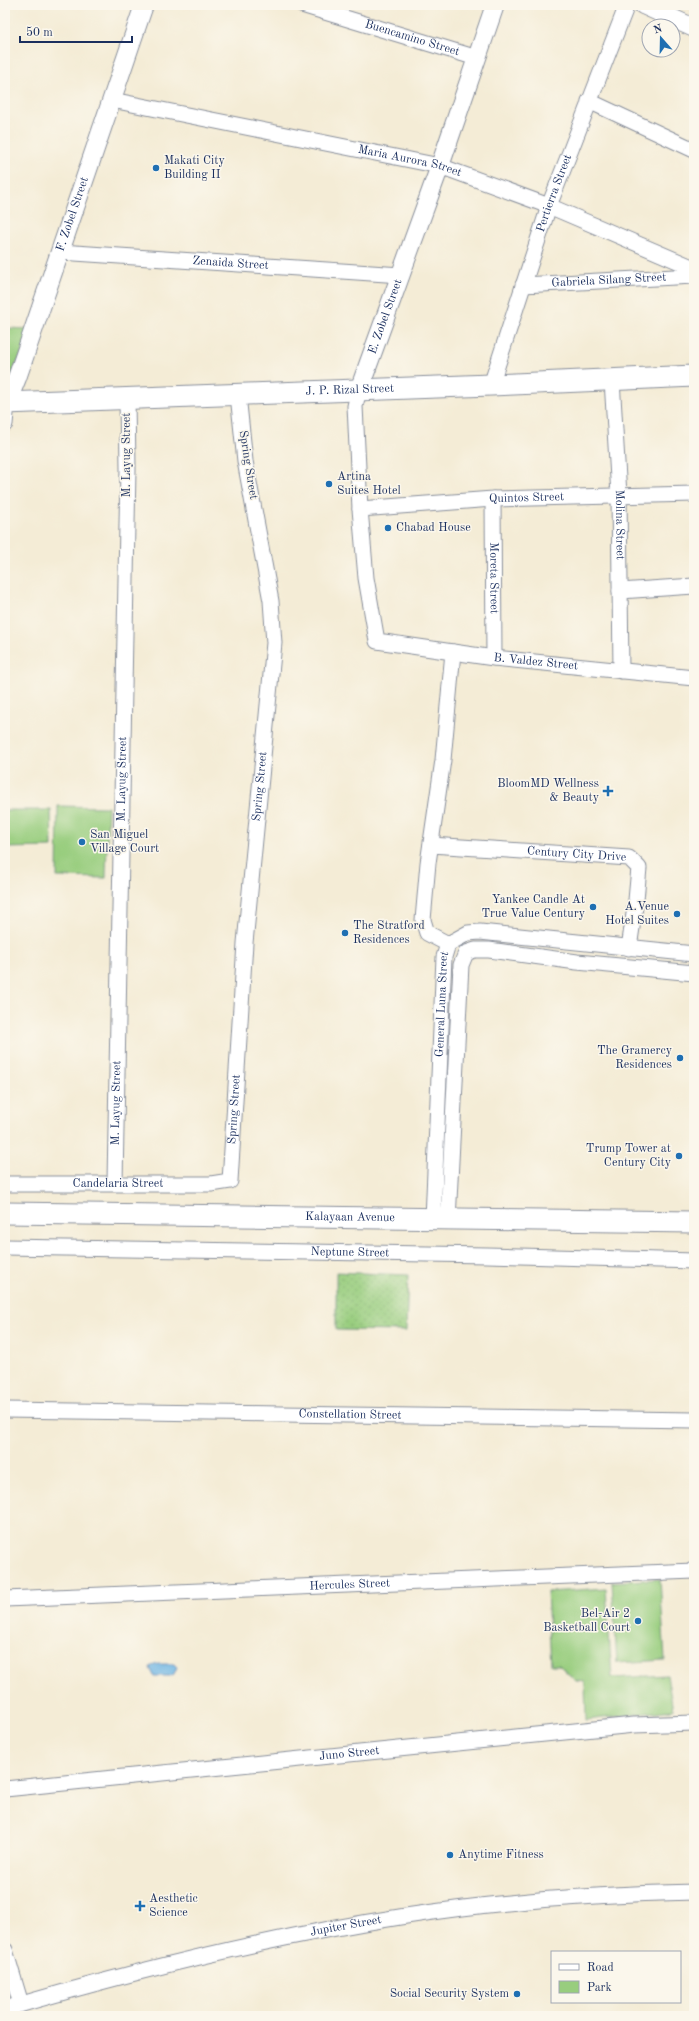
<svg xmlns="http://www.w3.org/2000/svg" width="699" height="2021" viewBox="0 0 699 2021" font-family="'Old Standard TT',serif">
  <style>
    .grass { fill: url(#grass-dots); stroke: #5a7e6e }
    .park { fill: #98cd7e; stroke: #5a7e6e }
    .water { fill: #6cb4e3; stroke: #4472a0 }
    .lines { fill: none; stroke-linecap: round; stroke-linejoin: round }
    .minor-casing { stroke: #888e9a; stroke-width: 17 }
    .tertiary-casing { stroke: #888e9a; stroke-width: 20 }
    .secondary-casing { stroke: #888e9a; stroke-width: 23 }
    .minor { stroke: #fff; stroke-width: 15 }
    .tertiary { stroke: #fff; stroke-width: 18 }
    .secondary { stroke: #fff; stroke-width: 21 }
    .poi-dot { fill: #1f6fb2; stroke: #fbf7ec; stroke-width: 1.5 }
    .labels { text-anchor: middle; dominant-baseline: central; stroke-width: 3; stroke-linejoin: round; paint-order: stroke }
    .street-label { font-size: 12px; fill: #1b2f5e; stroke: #fbf7ec }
    .poi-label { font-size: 12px; fill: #1b2f5e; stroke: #fbf7ec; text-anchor: start }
  </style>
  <defs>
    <pattern id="grass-dots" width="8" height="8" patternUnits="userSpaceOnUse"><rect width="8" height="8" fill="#98cd7e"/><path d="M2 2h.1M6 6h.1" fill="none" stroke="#82b06f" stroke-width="1.8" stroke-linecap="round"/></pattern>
  </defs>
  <rect width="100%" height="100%" fill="#fbf7ec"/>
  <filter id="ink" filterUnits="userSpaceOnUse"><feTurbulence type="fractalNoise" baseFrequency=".025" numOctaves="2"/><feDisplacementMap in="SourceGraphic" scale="8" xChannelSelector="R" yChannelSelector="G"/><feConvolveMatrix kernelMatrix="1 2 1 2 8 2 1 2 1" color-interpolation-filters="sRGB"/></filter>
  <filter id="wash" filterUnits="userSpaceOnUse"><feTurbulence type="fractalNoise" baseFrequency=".012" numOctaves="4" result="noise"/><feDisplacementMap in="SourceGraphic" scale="16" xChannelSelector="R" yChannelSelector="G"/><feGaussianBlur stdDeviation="0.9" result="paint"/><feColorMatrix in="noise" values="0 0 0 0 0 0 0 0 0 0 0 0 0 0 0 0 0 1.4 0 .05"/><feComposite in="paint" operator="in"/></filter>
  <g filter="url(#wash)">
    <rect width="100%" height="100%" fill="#f4ecd6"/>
    <!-- grass -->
    <path class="grass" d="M336 1272 408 1275 406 1331 336 1330Z"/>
    <!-- park -->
    <path class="park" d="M5 328 33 329 5 389Z
      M58 806 108 807 106 878 57 877Z
      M5 810H51L52 847 5 848Z
      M660 1579 665 1660 617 1663 612 1582Z
      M606 1588 612 1678 667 1675 673 1710 586 1720 585 1682 576 1681 559 1665H551L547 1592Z"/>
    <!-- water -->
    <path class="water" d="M158 1664H174L177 1667 174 1674 170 1676H154L150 1668 151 1666Z"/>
  </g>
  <g filter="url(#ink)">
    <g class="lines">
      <defs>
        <g id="minor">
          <path id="s1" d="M302 5 477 58"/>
          <path id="s2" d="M112 100 440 166 549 206 694 268"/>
          <path d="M589 101 694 150"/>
          <path id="s3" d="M60 252 401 275"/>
          <path id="s4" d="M523 285 694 276"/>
          <path id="s5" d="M612 380 619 495 621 671"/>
          <path id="s6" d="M491 385 549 206 627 5"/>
          <path id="s7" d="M359 390 355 406 360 509 366 578 377 641 494 658 694 678"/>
          <path d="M5 424 7 403"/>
          <path id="s8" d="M493 499 494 658"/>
          <path id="s9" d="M360 509 493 499 694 494"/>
          <path d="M620 591 694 586"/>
          <path id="s10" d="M431 845 629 858 639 868 636 900 629 948"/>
          <path d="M448 944 427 933 423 920 428 863 443 760 453 652"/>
          <path id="s11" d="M115 1183 128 469 127 398"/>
          <path id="s12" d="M5 1184H211L230 1181 245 943 274 643 271 601 245 461 238 395"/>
          <path id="s13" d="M433 1219 444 957 448 944 468 933 480 932 694 954"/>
          <path d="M448 1220 461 965 466 953 475 950H489L577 962 694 973"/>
          <path id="s14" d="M5 1247 487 1255 694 1261"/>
          <path id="s15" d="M5 1410 694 1420"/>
          <path id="s16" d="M5 1599 694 1571"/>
          <path id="s17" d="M5 1789 634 1725 694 1723"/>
          <path d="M5 1950 21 2004"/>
          <path id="s18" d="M5 2009C137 1970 270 1937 406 1916 501 1901 598 1894 694 1892"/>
        </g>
        <g id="tertiary">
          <path d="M643 5 694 28"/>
          <path id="s19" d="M359 390 440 166 495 5"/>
          <path id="s20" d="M7 403 17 378 144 5"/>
        </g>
        <g id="secondary">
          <path id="s21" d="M5 403 491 385 694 376"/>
          <path id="s22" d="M5 1213 694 1222"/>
        </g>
      </defs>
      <!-- minor casing -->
      <use href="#minor" class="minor-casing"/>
      <!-- tertiary casing -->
      <use href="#tertiary" class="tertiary-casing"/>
      <!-- secondary casing -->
      <use href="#secondary" class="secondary-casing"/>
      <!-- minor -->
      <use href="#minor" class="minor"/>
      <!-- tertiary -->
      <use href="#tertiary" class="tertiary"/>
      <!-- secondary -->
      <use href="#secondary" class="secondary"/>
    </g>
  </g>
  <!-- markers -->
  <g class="poi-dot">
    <circle cx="156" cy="168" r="4"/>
    <circle cx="329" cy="484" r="4"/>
    <circle cx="388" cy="528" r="4"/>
    <path d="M606 785h4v4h4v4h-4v4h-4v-4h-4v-4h4z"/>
    <circle cx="82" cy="842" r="4"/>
    <circle cx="593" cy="907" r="4"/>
    <circle cx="677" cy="914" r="4"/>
    <circle cx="345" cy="933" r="4"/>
    <circle cx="680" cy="1058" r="4"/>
    <circle cx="679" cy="1156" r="4"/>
    <circle cx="638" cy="1621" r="4"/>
    <circle cx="450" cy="1855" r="4"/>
    <path d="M138 1900h4v4h4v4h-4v4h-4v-4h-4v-4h4z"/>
    <circle cx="517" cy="1994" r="4"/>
  </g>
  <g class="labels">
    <!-- street labels -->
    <g class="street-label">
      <text stroke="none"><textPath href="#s1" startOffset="115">Buencamino Street</textPath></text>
      <text stroke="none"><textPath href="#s2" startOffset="304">Maria Aurora Street</textPath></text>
      <text stroke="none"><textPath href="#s6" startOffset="202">Pertierra Street</textPath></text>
      <text stroke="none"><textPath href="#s20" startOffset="200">F. Zobel Street</textPath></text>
      <text stroke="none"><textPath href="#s3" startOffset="171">Zenaida Street</textPath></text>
      <text stroke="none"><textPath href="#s4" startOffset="86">Gabriela Silang Street</textPath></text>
      <text stroke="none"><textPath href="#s19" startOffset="78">E. Zobel Street</textPath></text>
      <text stroke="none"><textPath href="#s21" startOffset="345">J. P. Rizal Street</textPath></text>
      <text transform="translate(127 455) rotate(-90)">M. Layug Street</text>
      <text transform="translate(248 465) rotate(81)">Spring Street</text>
      <text stroke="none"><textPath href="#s9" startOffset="167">Quintos Street</textPath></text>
      <text stroke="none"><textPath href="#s5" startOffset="145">Molina Street</textPath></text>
      <text stroke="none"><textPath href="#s8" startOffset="79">Moreta Street</textPath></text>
      <text stroke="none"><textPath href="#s7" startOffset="413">B. Valdez Street</textPath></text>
      <text stroke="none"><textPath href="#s11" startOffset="404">M. Layug Street</textPath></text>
      <text stroke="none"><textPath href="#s12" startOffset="621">Spring Street</textPath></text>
      <text stroke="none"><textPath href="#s10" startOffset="146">Century City Drive</textPath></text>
      <text stroke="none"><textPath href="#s13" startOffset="215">General Luna Street</textPath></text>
      <text stroke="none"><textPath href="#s11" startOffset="80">M. Layug Street</textPath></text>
      <text stroke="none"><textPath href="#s12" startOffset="297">Spring Street</textPath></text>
      <text stroke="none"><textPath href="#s12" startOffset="113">Candelaria Street</textPath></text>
      <text stroke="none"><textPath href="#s22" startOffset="345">Kalayaan Avenue</textPath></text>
      <text stroke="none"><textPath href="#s14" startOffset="345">Neptune Street</textPath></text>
      <text stroke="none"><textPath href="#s15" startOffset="345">Constellation Street</textPath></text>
      <text stroke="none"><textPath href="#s16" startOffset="345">Hercules Street</textPath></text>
      <text stroke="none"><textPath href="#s17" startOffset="346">Juno Street</textPath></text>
      <text stroke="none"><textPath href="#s18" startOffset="351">Jupiter Street</textPath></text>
    </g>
    <!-- poi labels -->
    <g class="poi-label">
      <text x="164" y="161">Makati City<tspan x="164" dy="14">Building II</tspan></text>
      <text x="337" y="477">Artina<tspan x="337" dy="14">Suites Hotel</tspan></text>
      <text x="396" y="528">Chabad House</text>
      <text x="599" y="784" text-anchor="end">BloomMD Wellness<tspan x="599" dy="14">&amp; Beauty</tspan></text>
      <text x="90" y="835">San Miguel<tspan x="90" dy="14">Village Court</tspan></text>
      <text x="585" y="900" text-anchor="end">Yankee Candle At<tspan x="585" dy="14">True Value Century</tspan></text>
      <text x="669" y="907" text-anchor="end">A.Venue<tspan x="669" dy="14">Hotel Suites</tspan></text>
      <text x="353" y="926">The Stratford<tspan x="353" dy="14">Residences</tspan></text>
      <text x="672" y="1051" text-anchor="end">The Gramercy<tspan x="672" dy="14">Residences</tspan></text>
      <text x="671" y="1149" text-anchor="end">Trump Tower at<tspan x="671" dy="14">Century City</tspan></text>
      <text x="630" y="1614" text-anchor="end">Bel-Air 2<tspan x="630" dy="14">Basketball Court</tspan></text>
      <text x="458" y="1855">Anytime Fitness</text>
      <text x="149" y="1899">Aesthetic<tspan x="149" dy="14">Science</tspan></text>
      <text x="509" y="1994" text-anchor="end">Social Security System</text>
    </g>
  </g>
  <!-- margin -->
  <rect width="699" height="2021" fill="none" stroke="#fbf7ec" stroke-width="20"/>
  <!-- legend -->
  <rect x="551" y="1951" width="130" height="52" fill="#fbf7ec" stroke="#a1a7b3"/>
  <rect x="559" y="1964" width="20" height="6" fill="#ffffff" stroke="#a1a7b3"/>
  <text x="587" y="1971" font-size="12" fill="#1b2f5e">Road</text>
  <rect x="559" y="1981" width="20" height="12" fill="#98cd7e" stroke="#a1a7b3"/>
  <text x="587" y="1991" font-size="12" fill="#1b2f5e">Park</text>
  <!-- north arrow -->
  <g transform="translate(661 38) rotate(340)"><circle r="19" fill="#fbf7ec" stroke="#a1a7b3"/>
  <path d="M0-3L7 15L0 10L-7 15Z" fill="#1f6fb2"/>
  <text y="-6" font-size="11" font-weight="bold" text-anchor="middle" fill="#1b2f5e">N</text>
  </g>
  <!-- scale -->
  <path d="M20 36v6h112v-6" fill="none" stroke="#1b2f5e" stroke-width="2"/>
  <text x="26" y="36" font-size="12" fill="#1b2f5e" stroke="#fbf7ec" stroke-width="3" paint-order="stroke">50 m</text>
</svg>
